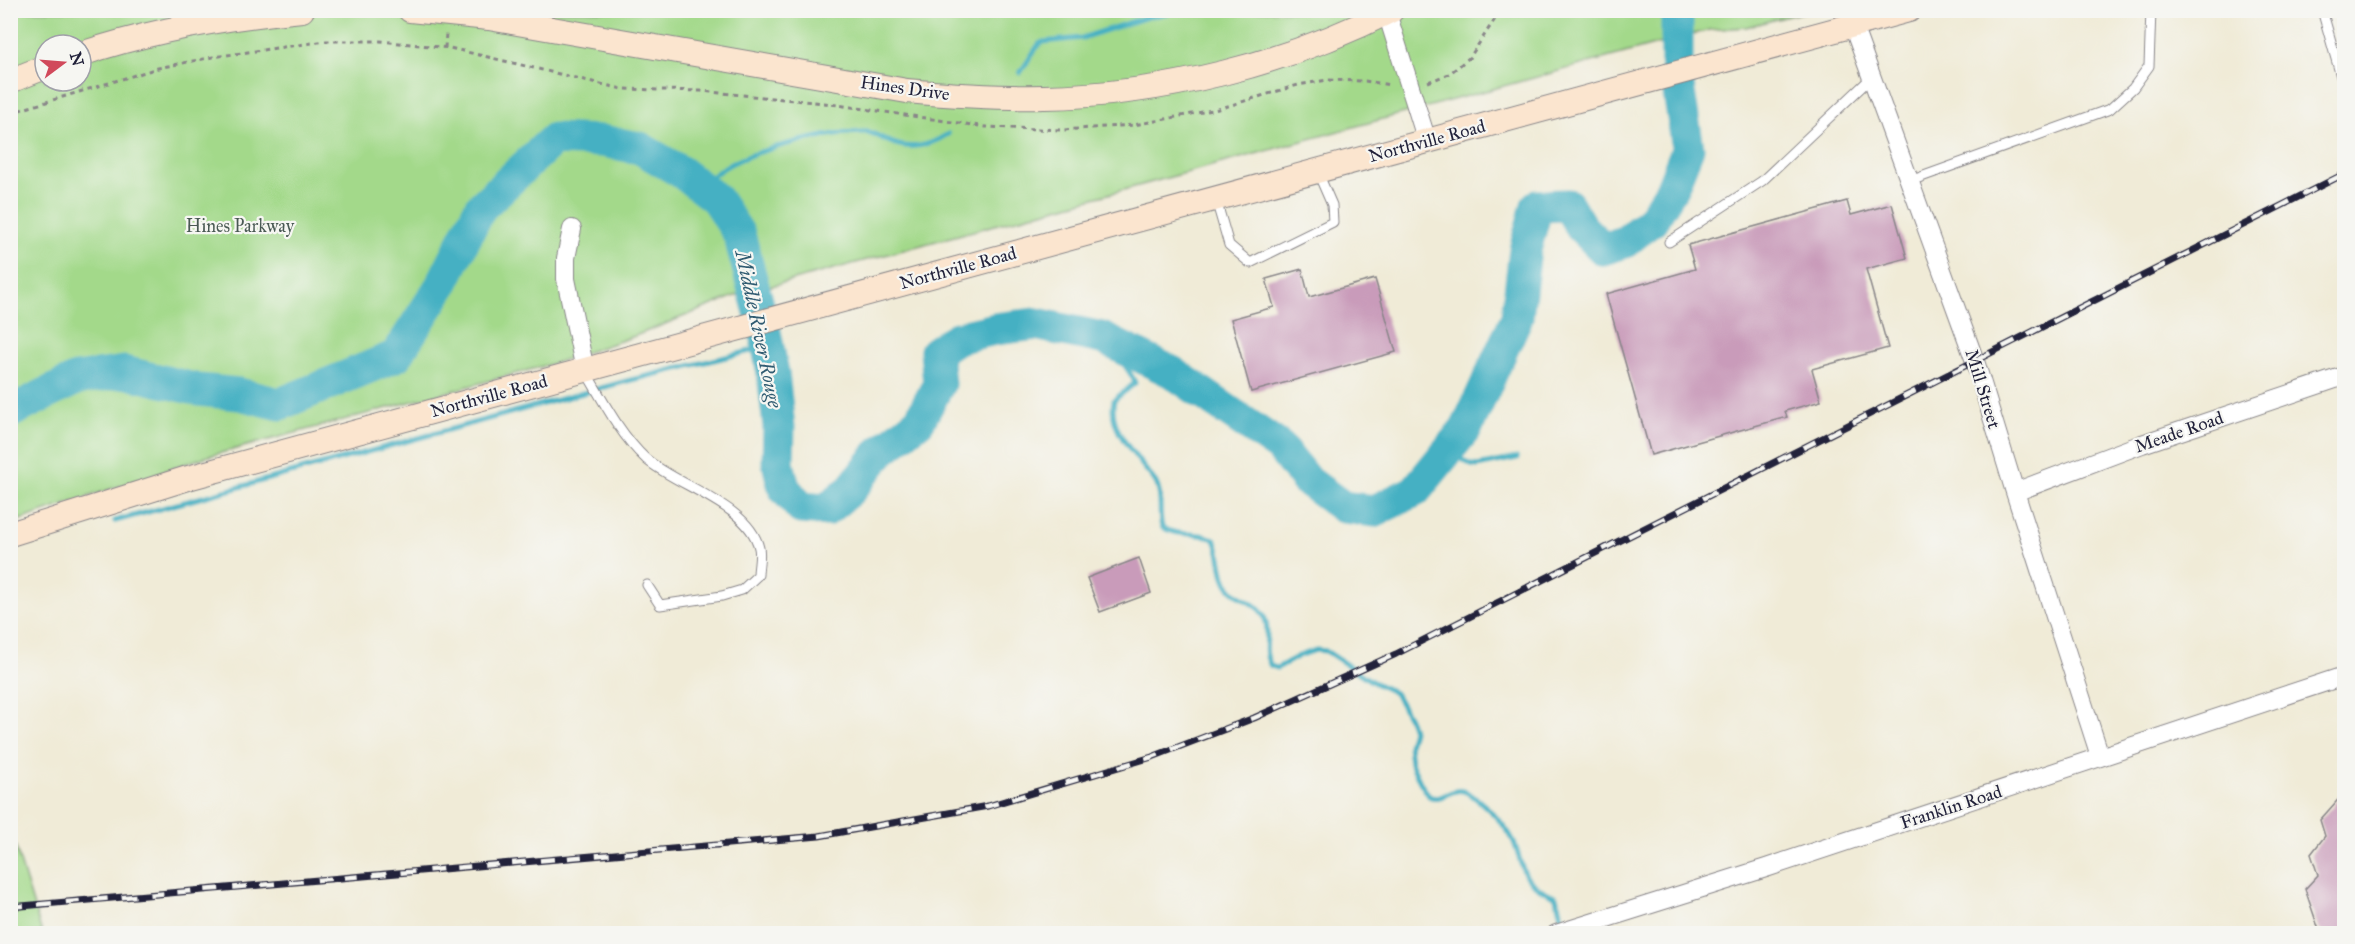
<svg xmlns="http://www.w3.org/2000/svg" width="2355" height="944" viewBox="0 0 2355 944" font-family="'IM FELL Great Primer',serif">
  <style>
    .green { fill: #a3d98a; stroke: #627e62; stroke-width: 1.5; fill-rule: evenodd }
    .lines { fill: none; stroke-linecap: round; stroke-linejoin: round }
    .stream { stroke: #45b0c3; stroke-width: 5 }
    .river { stroke: #45b0c3; stroke-width: 33 }
    .building { fill: #c99bba }
    .lane-casing { stroke: #898689; stroke-width: 11 }
    .street-casing { stroke: #898689; stroke-width: 20 }
    .secondary-casing { stroke: #898689; stroke-width: 26 }
    .path { stroke: #898689; stroke-width: 3; stroke-dasharray: 4.5 4.5; stroke-linecap: butt }
    .lane { stroke: #fff; stroke-width: 9 }
    .street { stroke: #fff; stroke-width: 18 }
    .secondary { stroke: #fbe5cf; stroke-width: 24 }
    .rail-casing { stroke: #22223b; stroke-width: 7 }
    .rail { stroke: #f6f6f2; stroke-width: 4.5; stroke-dasharray: 14; stroke-linecap: butt }
    .labels { text-anchor: middle; dominant-baseline: central; stroke-width: 4.5; stroke-linejoin: round; paint-order: stroke }
    .street-label { font-size: 18px; fill: #22223b; stroke: #f6f6f2 }
    .park-label { font-size: 18px; fill: #495953; stroke: #f6f6f2 }
    .water-label { font-size: 20px; font-style: italic; fill: #305b71; stroke: #f6f6f2 }
  </style>
  <rect width="100%" height="100%" fill="#f6f6f2"/>
  <filter id="ink" filterUnits="userSpaceOnUse"><feTurbulence type="fractalNoise" baseFrequency=".0167" numOctaves="2"/><feDisplacementMap in="SourceGraphic" scale="12" xChannelSelector="R" yChannelSelector="G"/><feConvolveMatrix kernelMatrix="1 2 1 2 8 2 1 2 1" color-interpolation-filters="sRGB"/></filter>
  <filter id="wash" filterUnits="userSpaceOnUse"><feTurbulence type="fractalNoise" baseFrequency=".008" numOctaves="4" result="noise"/><feDisplacementMap in="SourceGraphic" scale="24" xChannelSelector="R" yChannelSelector="G"/><feGaussianBlur stdDeviation="1.35" result="paint"/><feColorMatrix in="noise" values="0 0 0 0 0 0 0 0 0 0 0 0 0 0 0 0 0 1.4 0 .05"/><feComposite in="paint" operator="in"/></filter>
  <g filter="url(#wash)">
    <rect width="100%" height="100%" fill="#f0ebd7"/>
    <!-- green -->
    <path class="green" d="M10 11H1808L1746 27 1709 30 735 296 635 336 555 363 202 458 11 523ZM45 45H81V81H45Z
      M11 832 42 933H11Z"/>
    <g class="lines">
      <!-- stream -->
      <path class="stream" d="M1020 73 1039 44 1043 42 1082 38 1147 17 1183 10
        M701 187C709 180 716 172 725 167 756 149 831 131 867 132 874 133 881 138 888 141 909 151 928 147 948 134
        M1107 341C1115 355 1131 370 1135 383L1114 400C1108 427 1131 450 1146 470 1150 475 1155 480 1157 485 1163 499 1158 513 1162 527 1178 538 1199 530 1215 540 1223 555 1219 576 1231 589 1241 601 1259 602 1265 619 1271 634 1261 651 1271 666L1277 668 1299 656 1316 650 1326 651 1371 681 1395 693 1409 718 1413 730 1409 745 1411 763 1420 782 1429 796C1442 803 1453 784 1468 793 1482 801 1506 825 1513 840 1518 851 1520 865 1526 876 1532 886 1546 892 1556 897L1565 929
        M1448 450 1471 465 1477 466 1517 458
        M115 521 627 381 767 347"/>
      <!-- river -->
      <path class="river" d="M10 412 76 379 124 372 199 390 239 394 280 404 396 356 441 286 480 208 554 139 602 141 640 148 681 172 716 199 739 234 764 327 773 373 779 427 778 463 784 488 801 508 826 510 851 489 881 451 919 421 939 384 936 352 957 338 995 329 1036 324 1102 338 1172 372 1280 447 1306 480 1343 507 1374 511 1415 491 1467 427 1517 317 1525 250 1537 206 1568 205 1581 227 1603 249 1625 242 1652 220 1672 188 1688 148 1677 80V10"/>
    </g>
    <g id="blocks">
      <!-- building -->
      <path class="building" d="M1847 201 1851 215 1892 204 1907 258 1866 269 1888 348 1812 369 1821 401 1785 411 1787 417 1651 455 1606 294 1695 269 1688 245Z
        M1302 269 1309 297 1375 279 1396 352 1251 392 1231 319 1274 307 1266 279Z
        M1139 558 1151 593 1100 612 1087 578Z
        M2344 793V933H2338L2319 930 2305 889 2318 875 2311 854 2325 836 2320 820Z"/>
    </g>
  </g>
  <g filter="url(#ink)">
    <use href="#blocks" fill-opacity="0" stroke="#898689" stroke-width="1.5"/>
    <g class="lines">
      <defs>
        <path id="lane" d="M2322 10 2342 80H2344
          M1910 181 2110 109 2133 88 2149 66 2151 10
          M1216 200 1229 245 1250 263 1333 222 1332 205 1318 173
          M1669 242 1762 181 1872 77
          M586 372C603 401 621 436 646 459 677 486 749 505 759 548 761 556 758 567 758 575L742 590 722 596 660 605 647 585"/>
        <path id="street" d="M1386 10 1427 141
          M1853 26 1975 361 2015 492 2100 756
          M572 229 566 258V279L585 370
          M2015 492 2142 444 2344 376
          M1556 934 1766 868 2344 676"/>
        <path id="secondary" d="M410 10 489 18 907 91C953 95 998 98 1044 97 1163 95 1286 64 1392 10
          M81 54C153 30 227 17 302 10
          M10 81 45 67
          M10 534 188 478 1909 10"/>
      </defs>
      <!-- lane casing -->
      <use href="#lane" class="lane-casing"/>
      <!-- street casing -->
      <use href="#street" class="street-casing"/>
      <!-- secondary casing -->
      <use href="#secondary" class="secondary-casing"/>
      <!-- path -->
      <path class="path" d="M445 48 446 33
        M1428 82 1449 74 1470 57 1501 10
        M10 113 158 68 213 57 326 41H380L450 48 622 89 701 91 824 103 986 127 1063 130 1134 125 1218 109 1298 85 1327 80 1365 81 1391 85"/>
      <!-- lane -->
      <use href="#lane" class="lane"/>
      <!-- street -->
      <use href="#street" class="street"/>
      <!-- secondary -->
      <use href="#secondary" class="secondary"/>
      <defs>
        <path id="rail" d="M10 907 819 836 988 806 1152 757 1254 718 1396 654 2344 174"/>
      </defs>
      <!-- rail casing -->
      <use href="#rail" class="rail-casing"/>
      <!-- rail -->
      <use href="#rail" class="rail"/>
    </g>
  </g>
  <g class="labels">
    <!-- street labels -->
    <g class="street-label">
      <text transform="translate(905 88) rotate(8)">Hines Drive</text>
      <text transform="translate(1427 141) rotate(-15)">Northville Road</text>
      <text transform="translate(958 268) rotate(-15)">Northville Road</text>
      <text transform="translate(1983 389) rotate(73)">Mill Street</text>
      <text transform="translate(489 396) rotate(-15)">Northville Road</text>
      <text transform="translate(2179 432) rotate(-19)">Meade Road</text>
      <text transform="translate(1951 807) rotate(-18)">Franklin Road</text>
    </g>
    <!-- park labels -->
    <g class="park-label">
      <text x="240" y="226">Hines Parkway</text>
    </g>
    <!-- water labels -->
    <g class="water-label">
      <text transform="translate(759 329) rotate(78)">Middle River Rouge</text>
    </g>
  </g>
  <!-- margin -->
  <rect width="2355" height="944" fill="none" stroke="#f6f6f2" stroke-width="36"/>
  <!-- north arrow -->
  <g transform="translate(63 63) rotate(74)"><circle r="28" fill="#f6f6f2" stroke="#a1a1a9" stroke-width="1.5"/>
  <path d="M0-4.5L10 22L0 15L-10 22Z" fill="#d1495b"/>
  <text y="-9" font-size="16" font-weight="bold" text-anchor="middle" fill="#22223b">N</text>
  </g>
</svg>
